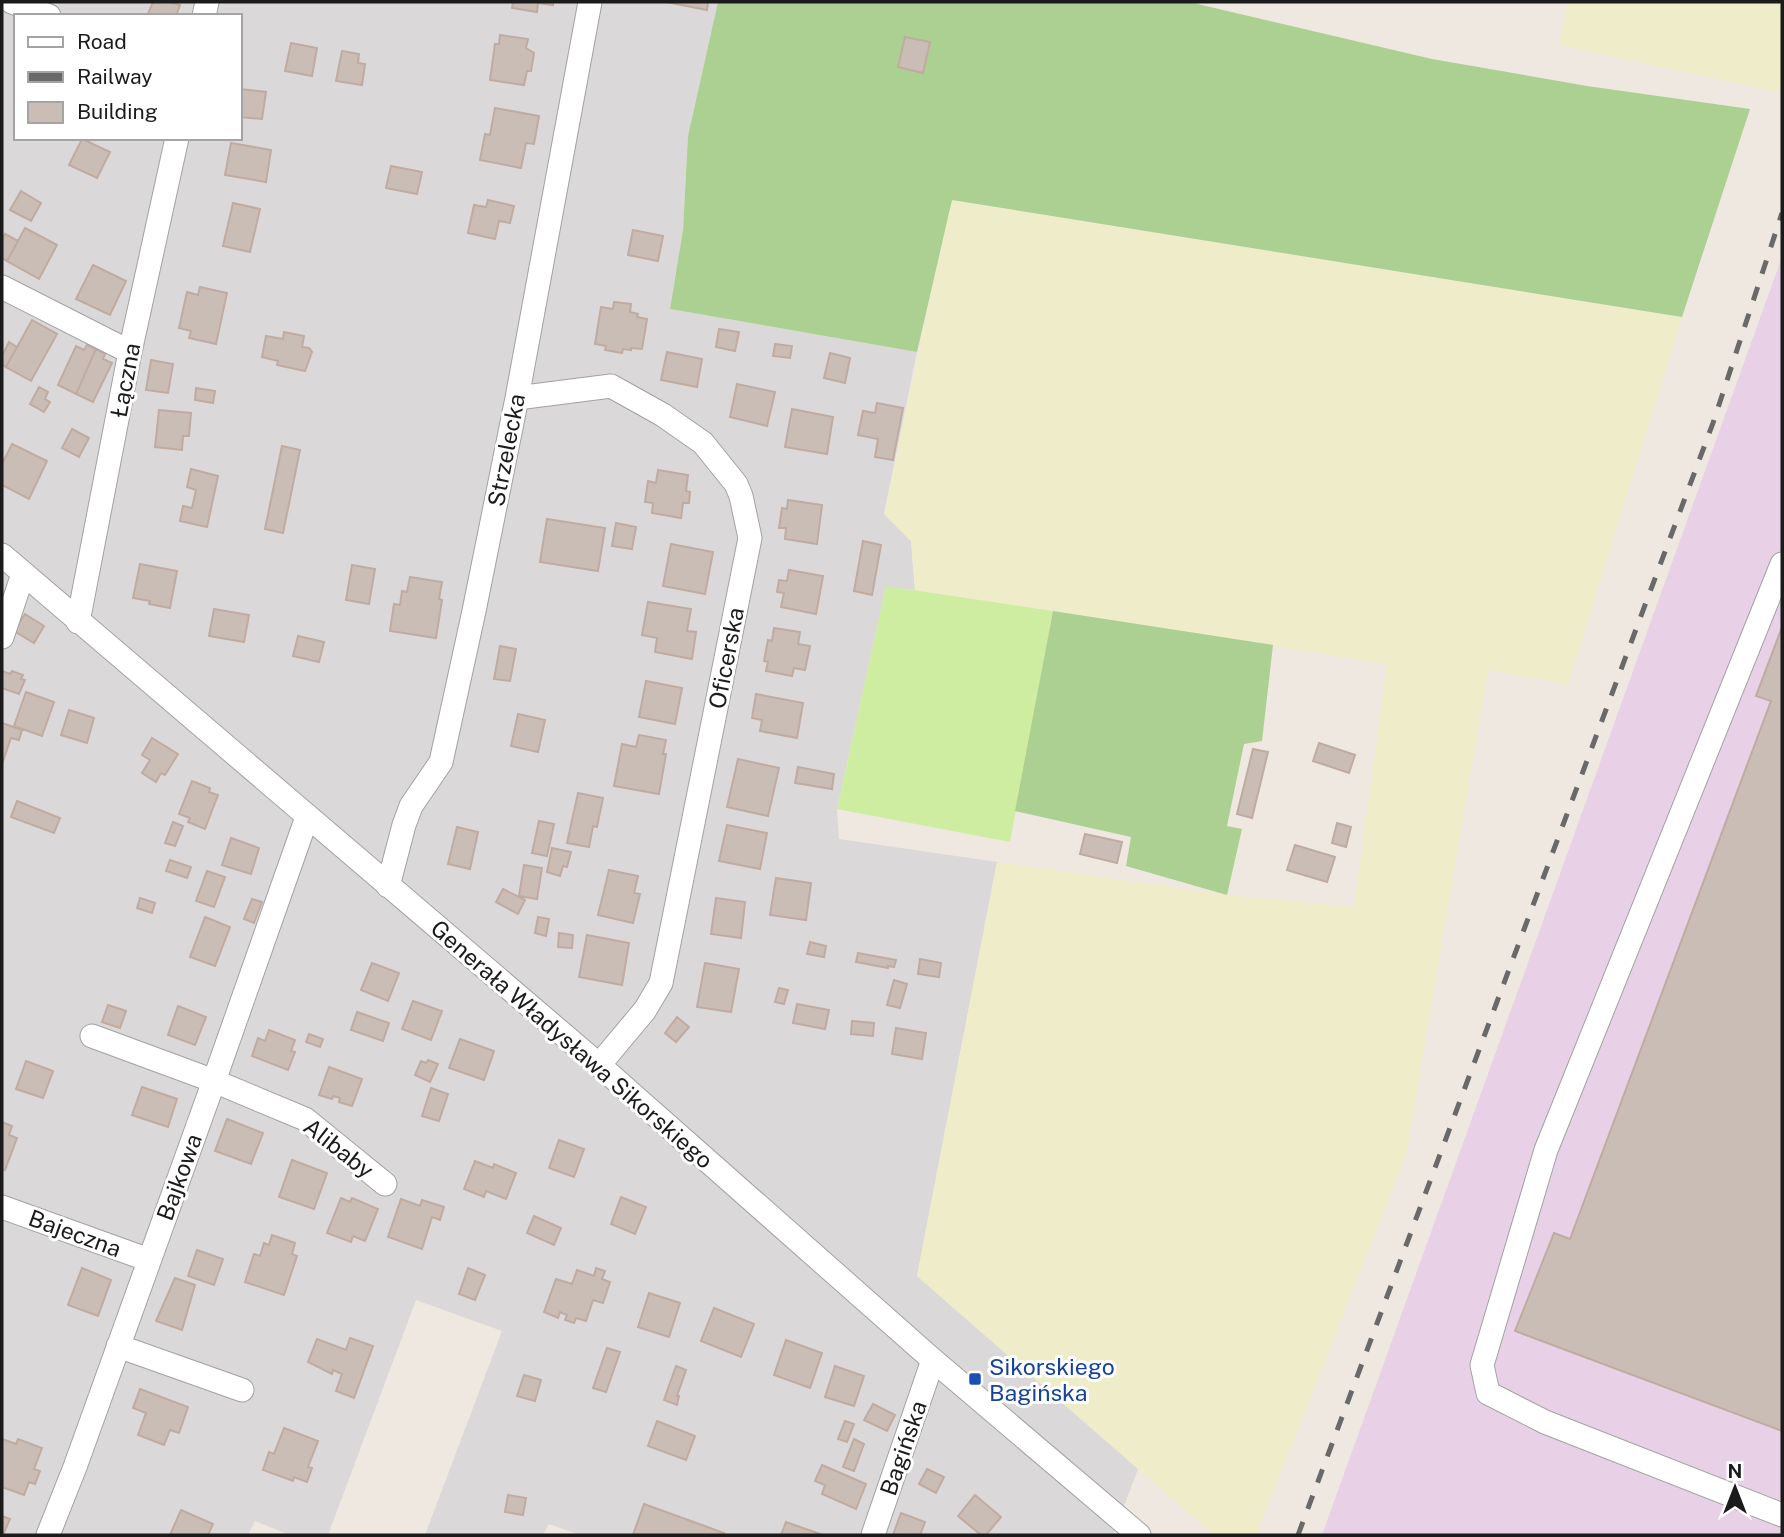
<svg xmlns="http://www.w3.org/2000/svg" width="1784" height="1537" viewBox="0 0 1784 1537" font-family="'Public Sans',sans-serif">
  <style>
    .residential { fill: #dad8d8; fill-rule: evenodd }
    .industrial { fill: #e8d1e6 }
    .farmland { fill: #efedc9 }
    .grass { fill: #cfeda1 }
    .forest { fill: #acd091 }
    .building { fill: #cabdb6; stroke: #c0aba1; stroke-width: 2 }
    .lines { fill: none; stroke-linecap: round; stroke-linejoin: round }
    .minor-casing { stroke: #a2a2a2; stroke-width: 25 }
    .minor { stroke: #fff; stroke-width: 23 }
    .rail { stroke: #696969; stroke-width: 5; stroke-dasharray: 14 14; stroke-linecap: butt }
    .transit-dot { fill: #1a4fb4; stroke: #fff; stroke-width: 2.5 }
    .labels { text-anchor: middle; dominant-baseline: central; stroke-width: 6; stroke-linejoin: round; paint-order: stroke }
    .street-label { font-size: 23px; fill: #1b1b1b; stroke: #fff }
    .transit-label { font-size: 23px; fill: #164399; stroke: #fff; text-anchor: start }
  </style>
  <rect width="100%" height="100%" fill="#eee8e0"/>
  <!-- residential -->
  <path class="residential" d="M2 2H718L688 136 683 230 670 309 917 352 884 514 911 541 915 590 886 587 837 809 839 839 997 862 917 1276 1138 1469 1113 1535H580L549 1524 543 1535H425L502 1331 416 1300 328 1535H290L255 1521 248 1535H2ZM16 16H240V138H16Z"/>
  <!-- industrial -->
  <path class="industrial" d="M1782 257V1535H1322Z"/>
  <!-- farmland -->
  <path class="farmland" d="M1568 2H1782V80L1778 92 1559 45Z
    M951 200 1682 317 1568 684 1488 670 1406 1155 1256 1535H1214L917 1276 997 862 1227 895 1354 907 1387 664 915 590 911 541 884 514Z"/>
  <!-- grass -->
  <path class="grass" d="M886 586 1053 611 1010 842 837 809Z"/>
  <!-- forest -->
  <path class="forest" d="M718 2H1189L1432 59 1587 86 1750 109 1682 317 952 200 917 352 670 309 683 230 688 136Z
    M1053 611 1273 645 1262 741 1244 744 1227 826 1242 829 1227 895 1126 866 1131 837 1015 811Z"/>
  <!-- building -->
  <path class="building" d="M153 2H170L180 5 176 16H147Z
    M513 2H553V5L538 3 537 12 512 8Z
    M666 2H708L707 10Z
    M500 35 528 39 526 48 534 53 531 71H527L524 85 490 80 495 44H499Z
    M905 37 930 42 923 73 898 67Z
    M291 43 317 48 312 76 285 71Z
    M342 51 359 54 358 63 365 64 362 85 336 81Z
    M240 89 266 92 262 119 240 117Z
    M495 108 539 116 534 144 526 143 521 168 480 160 485 134 490 135Z
    M82 139 110 152 97 178 69 165Z
    M231 143 271 150 266 182 225 175Z
    M391 166 422 172 417 194 386 188Z
    M21 191 41 203 31 221 10 210Z
    M488 200 514 206 510 223 499 221 495 239 468 233 474 205 486 207Z
    M233 203 260 209 250 252 223 246Z
    M25 228 57 245 39 279 7 261Z
    M633 230 663 236 658 261 628 255Z
    M5 234 18 241 7 261 2 258V241Z
    M93 265 126 281 110 315 76 299Z
    M200 287 227 293 216 344 189 338 191 331 179 328 187 292 198 295Z
    M614 302 631 304 630 312 638 314 637 317 647 319 642 349 631 348V350L623 349 622 353 605 350 606 346 595 344 601 307 613 309Z
    M32 320 57 334 31 381 6 367Z
    M719 329 739 332 735 351 716 347Z
    M284 332 304 336 302 347 309 348 312 352 305 371 277 365 278 361 262 357 266 336 283 339Z
    M9 342 17 347 6 367 2 365V356Z
    M775 344 792 346 790 358 773 356Z
    M87 345 96 349 76 394 58 385 76 346 84 350Z
    M96 349 105 354 103 359 112 363 93 402 76 394Z
    M667 352 702 359 697 387 661 380Z
    M830 353 850 358 845 383 824 378Z
    M151 360 173 364 168 393 146 390Z
    M737 384 775 392 767 426 730 417Z
    M39 387 48 392 45 399 50 402 44 412 30 404Z
    M196 388 215 391 213 403 195 400Z
    M877 403 903 408 893 460 875 457 878 439 858 435 863 411 875 413Z
    M792 409 833 417 827 454 785 447Z
    M159 410 191 413 189 436H183L182 450 155 447Z
    M72 429 89 438 79 457 62 448Z
    M12 444 47 461 29 499 2 485V464Z
    M282 446 300 450 283 533 265 529Z
    M191 469 218 476 207 527 180 521 183 506 192 508 196 490 187 487Z
    M658 470 688 475 686 491 690 492 689 503H683L681 518 652 513 653 503 645 502 648 481 656 483Z
    M788 500 822 505 817 544 785 539 786 528H779L782 508 787 509Z
    M547 519 605 528 598 571 540 562Z
    M616 523 636 527 632 549 612 546Z
    M863 541 881 545 872 595 854 591Z
    M671 544 713 552 705 594 663 586Z
    M140 564 177 571 170 608 149 604 150 601 133 598Z
    M352 565 375 569 369 604 346 600Z
    M789 570 823 576 816 614 781 607 784 593 777 592 779 580 787 581Z
    M410 577 442 582 439 599 442 600 436 638 390 631 394 604 400 605 402 591 407 592Z
    M648 602 691 609 687 631 696 632 692 659 655 652 657 638 642 635Z
    M214 609 249 615 244 642 209 636Z
    M25 614 44 626 34 643 14 631Z
    M1782 627V1431L1515 1331 1554 1233 1570 1239 1771 701 1756 696Z
    M774 628 800 632 798 644 810 646 805 670 794 668 792 676 766 671 768 662 764 661 768 640 772 641Z
    M298 636 324 642 319 662 293 656Z
    M500 646 516 649 510 681 494 679Z
    M2 671 10 674 12 671 23 675 21 679 25 680 19 694 2 688Z
    M646 681 682 688 675 724 639 717Z
    M26 692 54 702 42 736 14 726Z
    M756 694 803 703 797 738 760 731 762 720 752 718Z
    M69 710 94 718 87 743 61 735Z
    M518 714 545 720 538 752 511 746Z
    M2 723 22 730 19 740 11 738 2 764Z
    M639 735 666 740 663 754H666L659 794 614 786 622 744 636 747Z
    M152 738 178 754 165 775 161 773 156 782 142 773 150 760 142 755Z
    M1319 743 1355 755 1349 773 1313 761Z
    M1253 749 1268 752 1252 818 1237 814Z
    M738 759 779 768 768 816 727 807Z
    M798 767 834 774 832 789 795 783Z
    M192 781 210 788 209 792 218 795 205 829 188 822 190 818 179 814Z
    M578 793 603 798 597 827 593 826 589 847 567 843Z
    M17 801 60 818 54 833 11 817Z
    M539 821 554 824 547 856 532 853Z
    M173 822 183 826 175 846 165 843Z
    M1337 823 1351 827 1346 847 1332 843Z
    M727 825 767 833 760 869 719 861Z
    M457 827 478 832 470 869 448 864Z
    M1085 834 1122 842 1117 863 1080 854Z
    M231 838 259 848 251 874 222 865Z
    M1295 845 1335 857 1327 882 1287 870Z
    M552 848 571 852 567 867 563 866 560 876 547 872Z
    M170 860 191 867 187 878 166 871Z
    M524 865 542 868 537 899 519 896Z
    M609 870 638 876 634 893 640 894 633 923 598 915Z
    M207 871 225 877 214 907 196 901Z
    M776 878 811 883 806 920 770 915Z
    M503 889 525 900 518 914 496 902Z
    M140 898 155 903 152 913 137 908Z
    M716 898 745 902 741 938 711 934Z
    M252 899 262 902 254 923 244 919Z
    M205 917 230 927 215 966 190 957Z
    M538 917 549 919 546 936 535 933Z
    M559 933 573 935 572 948 558 947Z
    M587 935 629 943 622 985 579 977Z
    M810 942 826 946 824 957 807 954Z
    M858 953 896 960 894 967 888 966V968L856 962Z
    M920 959 941 963 939 977 918 974Z
    M372 963 399 973 388 1001 361 990Z
    M705 963 739 969 731 1012 697 1007Z
    M894 980 907 984 900 1008 887 1005Z
    M779 988 788 990 784 1004 775 1002Z
    M413 1001 442 1011 431 1040 402 1029Z
    M797 1004 829 1010 825 1029 793 1023Z
    M108 1005 126 1011 120 1028 102 1022Z
    M178 1006 206 1017 195 1045 168 1035Z
    M357 1012 389 1023 383 1041 351 1030Z
    M677 1017 689 1027 676 1042 665 1033Z
    M852 1021 874 1023 873 1036 851 1034Z
    M896 1028 926 1033 922 1059 892 1054Z
    M269 1030 295 1040 291 1051 295 1052 288 1070 252 1056 258 1038 265 1041Z
    M309 1034 323 1039 320 1047 306 1042Z
    M460 1039 494 1051 484 1080 449 1068Z
    M428 1060 438 1064 430 1082 415 1075 421 1061 426 1063Z
    M26 1061 53 1071 43 1098 16 1089Z
    M329 1067 362 1079 352 1106 339 1102 340 1098 333 1096 332 1099 319 1095Z
    M142 1087 177 1099 168 1127 132 1115Z
    M431 1088 448 1094 439 1121 422 1116Z
    M227 1119 263 1133 251 1164 215 1151Z
    M2 1122 12 1126 9 1135 17 1138 5 1170 2 1169Z
    M559 1140 584 1149 574 1177 549 1168Z
    M292 1160 327 1173 314 1209 279 1197Z
    M475 1161 493 1168 494 1164 516 1173 506 1199 486 1191 484 1197 464 1189Z
    M621 1197 646 1207 635 1234 611 1224Z
    M341 1198 350 1202 352 1198 378 1209 365 1241 353 1236 351 1242 327 1233Z
    M401 1199 420 1206 422 1200 444 1207 440 1220 432 1217 422 1249 388 1237Z
    M534 1216 561 1228 554 1245 527 1233Z
    M272 1235 295 1243 292 1254 297 1256 284 1295 245 1282 254 1254 260 1256 264 1243 269 1245Z
    M197 1250 223 1259 214 1285 188 1276Z
    M82 1268 111 1280 98 1316 68 1305Z
    M468 1268 485 1275 475 1300 459 1294Z
    M596 1268 605 1271 602 1279 610 1282 603 1303 593 1300 586 1321 576 1318 574 1323 565 1320 567 1315 560 1312 558 1318 544 1312 556 1279 572 1284 577 1270 594 1276Z
    M175 1278 195 1285 182 1330 156 1321Z
    M649 1293 680 1303 669 1337 638 1327Z
    M714 1308 754 1324 741 1357 701 1341Z
    M350 1338 373 1346 354 1398 336 1391 342 1374 333 1370 332 1374 308 1362 317 1339 346 1350Z
    M786 1340 822 1353 810 1388 774 1375Z
    M607 1348 620 1352 606 1392 593 1388Z
    M676 1366 686 1370 677 1396H679L677 1405 664 1400Z
    M835 1366 864 1376 854 1406 825 1397Z
    M524 1375 541 1380 535 1401 517 1396Z
    M140 1389 188 1407 179 1433 170 1430 164 1445 138 1435 146 1413 133 1408Z
    M873 1404 895 1415 887 1431 864 1420Z
    M657 1421 695 1436 686 1460 648 1446Z
    M845 1421 854 1424 847 1442 838 1439Z
    M284 1428 318 1441 308 1467 312 1468 307 1482 294 1477 293 1481 263 1470 269 1452 274 1454Z
    M2 1439 16 1444 18 1439 42 1448 34 1469 40 1471 35 1484 29 1482 24 1495 2 1487Z
    M854 1439 864 1444 854 1471 843 1467Z
    M822 1465 866 1484 856 1509 822 1494 825 1485 815 1481Z
    M927 1469 944 1477 936 1493 919 1484Z
    M508 1495 526 1498 523 1515 505 1512Z
    M975 1495 1001 1517 986 1535H981L958 1516Z
    M644 1504 724 1533 723 1535H633Z
    M181 1510 213 1524 208 1535H170Z
    M901 1513 925 1522 920 1535H893Z
    M2 1516 10 1519 3 1535H2Z
    M786 1522 823 1535H781Z"/>
  <g class="lines">
    <defs>
      <path id="minor" d="M12 2 49 16
        M204 16 207 2
        M2 287 130 352
        M517 398 611 386 663 415 703 443 736 484 741 496 750 538 661 983 645 1010 599 1065
        M2 555 599 1065 933 1360 1139 1535
        M1782 564 1546 1150 1482 1365 1488 1393 1545 1422 1782 1515
        M78 622 130 352 177 138
        M2 637 23 574
        M388 886 404 825 411 806 441 762 474 611 517 398 590 2
        M92 1036 214 1081 305 1119 385 1184
        M2 1207 149 1260
        M118 1346 242 1390
        M48 1535 75 1467 214 1081 307 817
        M873 1535 933 1360"/>
    </defs>
    <!-- minor casing -->
    <use href="#minor" class="minor-casing"/>
    <!-- minor -->
    <use href="#minor" class="minor"/>
    <!-- rail -->
    <path class="rail" d="M1298 1535 1713 423 1782 213"/>
  </g>
  <!-- markers -->
  <rect class="transit-dot" x="968" y="1372" width="14" height="14" rx="3.5"/>
  <g class="labels">
    <!-- street labels -->
    <g class="street-label">
      <text transform="translate(125 380) rotate(-79)">Łączna</text>
      <text transform="translate(506 450) rotate(-79)">Strzelecka</text>
      <text transform="translate(726 658) rotate(-79)">Oficerska</text>
      <text transform="translate(572 1044) rotate(41)">Generała Władysława Sikorskiego</text>
      <text transform="translate(339 1148) rotate(38)">Alibaby</text>
      <text transform="translate(179 1177) rotate(-70)">Bajkowa</text>
      <text transform="translate(75 1233) rotate(20)">Bajeczna</text>
      <text transform="translate(903 1448) rotate(-71)">Bagińska</text>
    </g>
    <!-- transit labels -->
    <g class="transit-label">
      <text x="989" y="1366">Sikorskiego<tspan x="989" dy="26">Bagińska</tspan></text>
    </g>
  </g>
  <!-- border -->
  <rect width="1784" height="1537" fill="none" stroke="#1b1b1b" stroke-width="7"/>
  <!-- legend -->
  <rect x="14" y="14" width="228" height="126" fill="#ffffff" stroke="#a4a4a4" stroke-width="2"/>
  <rect x="28" y="37" width="35" height="10" fill="#ffffff" stroke="#a4a4a4" stroke-width="2"/>
  <text x="77" y="49" font-size="21" fill="#1b1b1b">Road</text>
  <rect x="28" y="72" width="35" height="10" fill="#696969" stroke="#a4a4a4" stroke-width="2"/>
  <text x="77" y="84" font-size="21" fill="#1b1b1b">Railway</text>
  <rect x="28" y="102" width="35" height="21" fill="#cabdb6" stroke="#a4a4a4" stroke-width="2"/>
  <text x="77" y="119" font-size="21" fill="#1b1b1b">Building</text>
  <!-- north arrow -->
  <g transform="translate(1735 1488)" stroke="#ffffff" stroke-width="5" paint-order="stroke">
  <path d="M0-5L12 26L0 18L-12 26Z" fill="#1b1b1b"/>
  <text y="-10" font-size="19" font-weight="bold" text-anchor="middle" fill="#1b1b1b">N</text>
  </g>
</svg>
